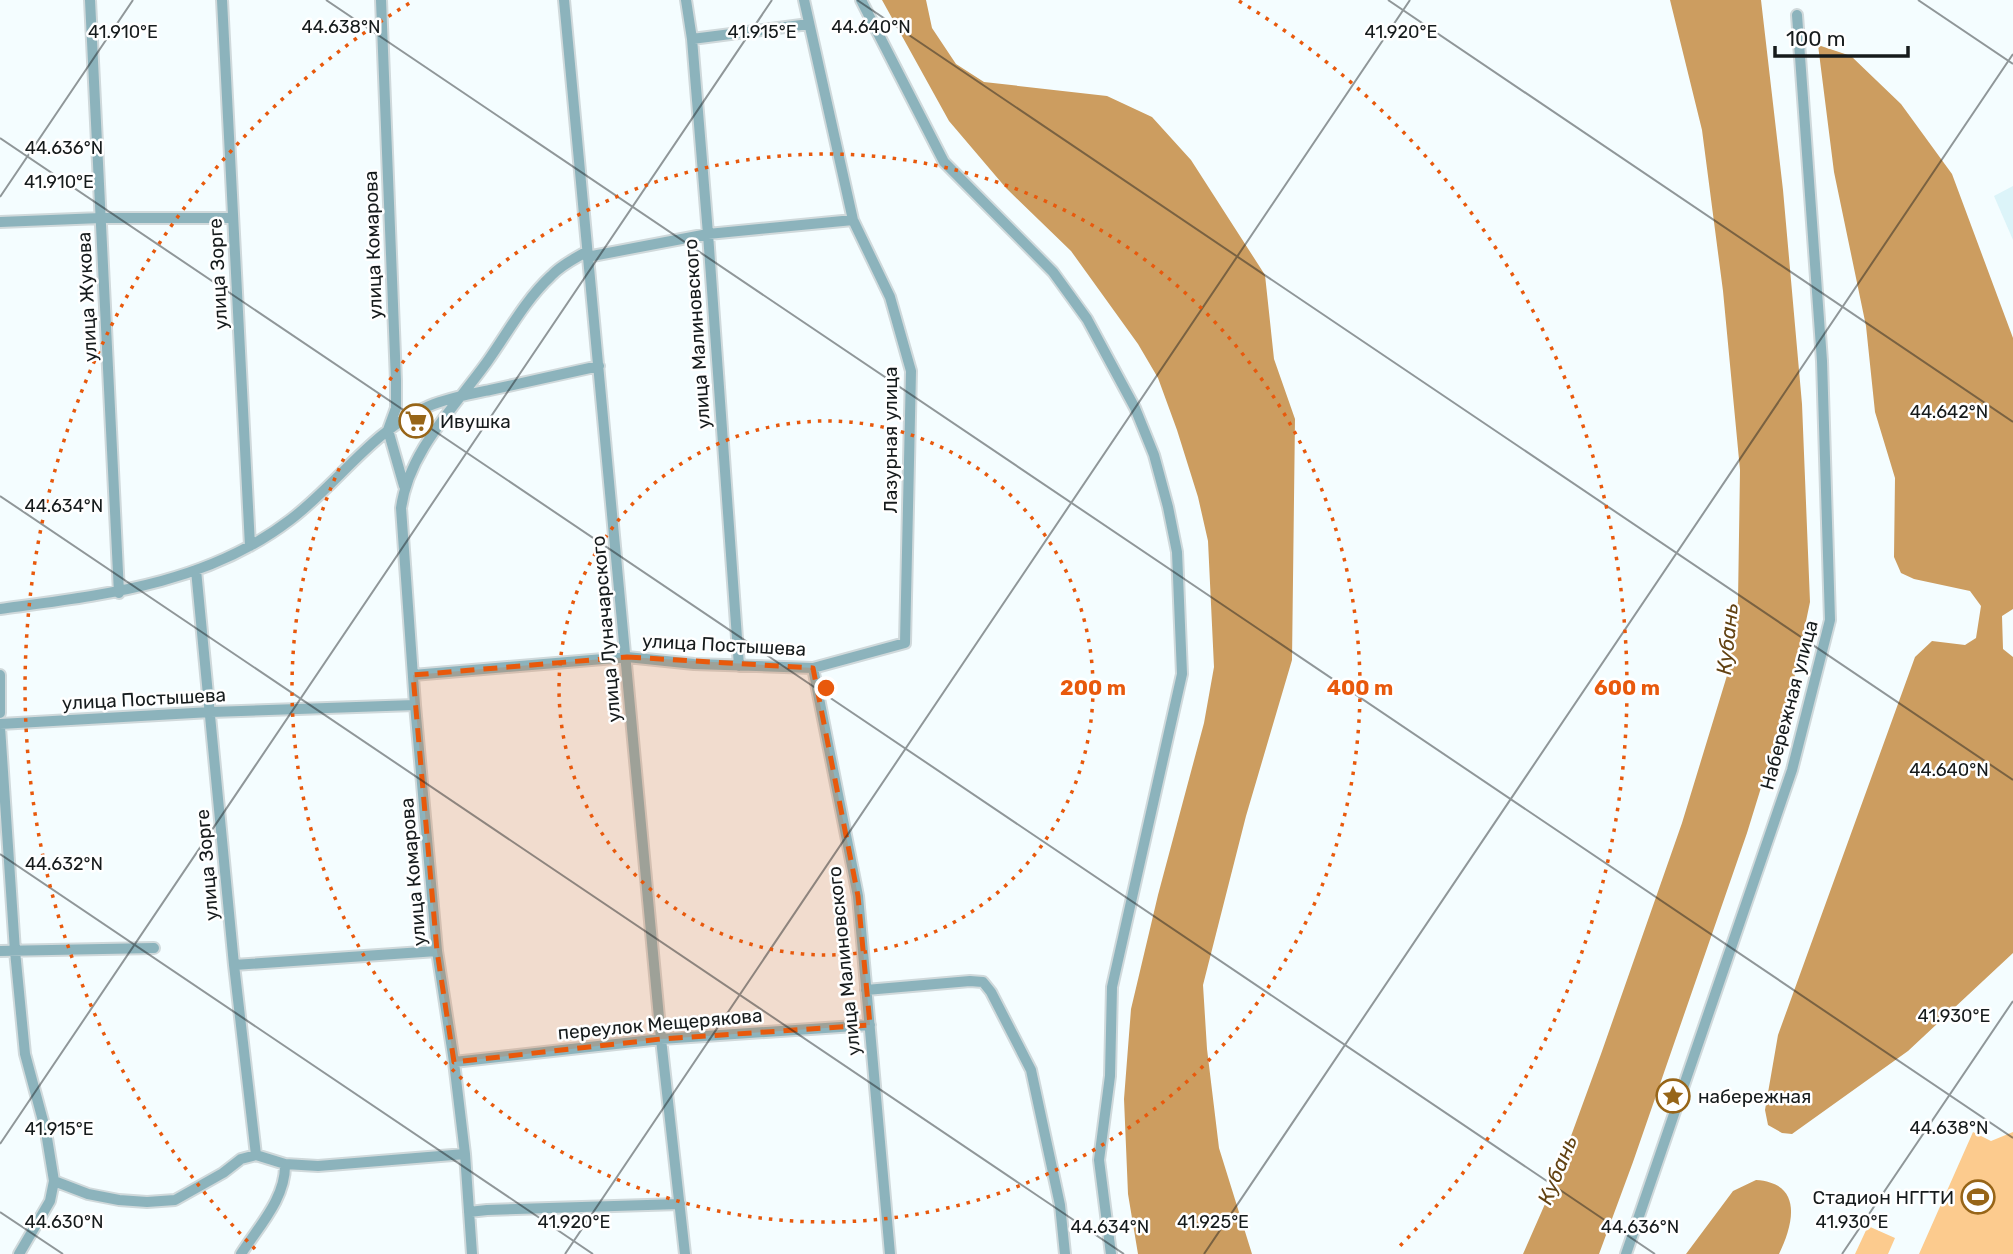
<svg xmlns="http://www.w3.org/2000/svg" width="2013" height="1254" viewBox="0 0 2013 1254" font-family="Rubik,sans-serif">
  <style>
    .built { fill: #dcf4f9 }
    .green { fill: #fccb8e }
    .water { fill: #cc9d60 }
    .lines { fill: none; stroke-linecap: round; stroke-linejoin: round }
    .minor-casing { stroke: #d0d9db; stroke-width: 14 }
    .minor { stroke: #8cb3bc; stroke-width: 10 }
    .marked { fill: #e8590c; fill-opacity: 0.2; stroke: #e8590c; stroke-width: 5; stroke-dasharray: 14 9; stroke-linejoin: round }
    .ticks { fill: none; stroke: #161b1c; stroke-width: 2; stroke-opacity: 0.45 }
    .ring { fill: none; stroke: #e8590c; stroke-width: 3.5; stroke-dasharray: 3.5 7 }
    .labels { text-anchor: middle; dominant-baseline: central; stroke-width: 5; stroke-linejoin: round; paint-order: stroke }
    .street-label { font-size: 19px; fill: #161b1c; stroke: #fff }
    .poi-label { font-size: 19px; fill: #161b1c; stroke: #fff; text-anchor: start }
    .water-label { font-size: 21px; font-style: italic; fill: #624212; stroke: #fff }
    .ticks-label { font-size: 18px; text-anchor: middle; fill: #161b1c; stroke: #fff; stroke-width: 5; stroke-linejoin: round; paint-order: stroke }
    .centre { fill: #e8590c; stroke: #fff; stroke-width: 3.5 }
    .ring-label { font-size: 21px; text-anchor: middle; font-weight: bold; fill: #e8590c; stroke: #fff; stroke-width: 5; stroke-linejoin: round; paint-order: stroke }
  </style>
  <rect width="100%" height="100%" fill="#f4fdff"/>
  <!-- built -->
  <path class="built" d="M2013 186V240L1994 196Z"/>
  <!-- green -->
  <path class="green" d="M1973 1132 1991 1141 2013 1132V1254H1919Z
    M1868 1226 1895 1238 1888 1254H1855Z"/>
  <!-- water -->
  <path class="water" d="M882 0H926L932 28 956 64 984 82 1107 96 1152 117 1191 160 1265 275 1274 359 1295 419 1292 660 1246 816 1203 985 1207 1049 1219 1148 1252 1254H1138L1128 1194 1124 1099 1131 1009 1158 895 1204 723 1214 667 1208 541 1198 497 1177 430 1158 378 1138 344 1071 251 1006 188 949 121Z
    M1670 0H1761L1783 190 1802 404 1810 602 1793 684 1747 833 1633 1162 1599 1254H1523L1552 1188 1601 1054 1682 823 1729 669 1738 601 1740 470 1723 291 1702 130Z
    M1818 45 1851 56 1901 104 1952 174 2013 338V609L2002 616 2003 649 2013 657V953L1908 1051 1792 1134 1782 1133 1768 1125 1765 1110 1778 1035 1915 657 1932 641 1965 645 1976 638 1981 606 1970 591 1914 579 1901 573 1894 557 1895 478 1875 412 1866 326 1834 172Z
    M1756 1180C1803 1183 1794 1223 1779 1254H1686L1733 1191Z"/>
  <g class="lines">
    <defs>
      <path id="minor" d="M90 0 119 593
        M222 0 250 546
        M381 0 396 381V408L388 430 404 486
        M564 0 661 1039 685 1254
        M686 0 692 39 708 234 739 666
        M861 0 944 162 1053 272 1087 319 1135 408 1154 455 1168 507 1177 552 1182 674 1112 987 1110 1076 1099 1160 1111 1254
        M692 39 809 24
        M0 222 101 218H232
        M587 257 708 234 853 220
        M196 570 234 965 256 1155
        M0 609C102 595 205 585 290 520 338 484 372 430 429 406 448 398 470 394 490 390 526 382 563 374 599 366
        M813 668 858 896 890 1254
        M0 675V713
        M413 675 627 657 694 664 813 668 905 643 911 371 890 297 853 220 804 0
        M0 724 211 712 415 705
        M0 727 15 951 25 1054 46 1132 54 1181 88 1194 119 1200 147 1202 175 1200 223 1173 241 1159 256 1155 285 1164 318 1166 465 1154
        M0 951 154 948
        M234 965 437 951
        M866 990 970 981 983 982 991 992 1031 1070 1060 1205 1065 1254
        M454 1062 661 1039 870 1025
        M469 1212 487 1210 680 1204
        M19 1254 50 1201 54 1181
        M241 1254C259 1226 286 1198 285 1164
        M472 1254 465 1154 454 1062 437 951 415 705 401 508C409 451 454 408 487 362 507 334 525 300 551 276 561 265 574 259 586 252
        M1626 1254 1792 770 1830 620 1822 361 1797 15"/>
    </defs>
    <!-- minor casing -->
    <use href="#minor" class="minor-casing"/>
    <!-- minor -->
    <use href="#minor" class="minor"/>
  </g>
  <!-- marked area -->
  <path class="marked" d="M627 657 813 668 858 896 870 1025 661 1039 454 1062 437 951 413 675Z"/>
  <!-- ticks -->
  <path class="ticks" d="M326 0 2013 1138M857 0 2013 780M1388 0 2013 422M1918 0 2013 64M0 138 1655 1254M0 197 133 0M0 496 1124 1254M0 854 593 1254M0 1144 772 0M0 1212 63 1254M565 1254 1410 0M1204 1254 2013 54M1842 1254 2013 1001"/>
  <!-- distance rings -->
  <g class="ring">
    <circle cx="826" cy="688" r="267"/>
    <circle cx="826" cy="688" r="534"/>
    <path d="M255 1249A801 801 0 0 1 413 1M1239 1A801 801 0 0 1 1397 1249"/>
  </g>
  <!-- icons -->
  <defs>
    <symbol id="supermarket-ring" viewBox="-11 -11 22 22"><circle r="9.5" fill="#fff" stroke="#976518" stroke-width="1.5"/><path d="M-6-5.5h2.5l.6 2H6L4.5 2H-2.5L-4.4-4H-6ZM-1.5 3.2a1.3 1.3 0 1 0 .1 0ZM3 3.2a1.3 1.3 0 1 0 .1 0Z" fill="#976518"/></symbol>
    <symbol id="sight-ring" viewBox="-11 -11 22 22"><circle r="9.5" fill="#fff" stroke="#976518" stroke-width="1.5"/><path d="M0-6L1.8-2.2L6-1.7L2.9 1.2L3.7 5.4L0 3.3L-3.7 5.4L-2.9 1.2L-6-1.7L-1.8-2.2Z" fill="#976518"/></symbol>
    <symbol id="stadium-ring" viewBox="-11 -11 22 22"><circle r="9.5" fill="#fff" stroke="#976518" stroke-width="1.5"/><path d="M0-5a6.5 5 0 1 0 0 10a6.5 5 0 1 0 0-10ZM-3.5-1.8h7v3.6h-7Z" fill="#976518"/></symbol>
  </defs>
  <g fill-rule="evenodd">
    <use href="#supermarket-ring" x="397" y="402" width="38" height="38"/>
    <use href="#sight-ring" x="1654" y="1077" width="38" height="38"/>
    <use href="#stadium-ring" x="1959" y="1178" width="38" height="38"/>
  </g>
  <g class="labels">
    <!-- street labels -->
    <g class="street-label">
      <text transform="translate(373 245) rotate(-92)">улица Комарова</text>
      <text transform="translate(218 274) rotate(-93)">улица Зорге</text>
      <text transform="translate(87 297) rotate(-93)">улица Жукова</text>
      <text transform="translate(697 334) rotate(-94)">улица Малиновского</text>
      <text transform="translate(890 440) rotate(-90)">Лазурная улица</text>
      <text transform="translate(606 629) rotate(-95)">улица Луначарского</text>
      <text transform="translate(724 645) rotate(3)">улица Постышева</text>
      <text transform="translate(144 699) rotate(-3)">улица Постышева</text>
      <text transform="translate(1789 705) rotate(-75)">Набережная улица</text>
      <text transform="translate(207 865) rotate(-95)">улица Зорге</text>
      <text transform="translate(413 872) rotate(-95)">улица Комарова</text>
      <text transform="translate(844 961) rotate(-96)">улица Малиновского</text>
      <text transform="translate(660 1024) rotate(-5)">переулок Мещерякова</text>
    </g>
    <!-- poi labels -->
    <g class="poi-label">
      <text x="440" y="421">Ивушка</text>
      <text x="1698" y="1096">набережная</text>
      <text x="1954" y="1197" text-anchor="end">Стадион НГГТИ</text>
    </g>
    <!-- water labels -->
    <g class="water-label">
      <text transform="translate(1727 639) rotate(-84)">Кубань</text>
      <text transform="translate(1557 1170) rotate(-68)">Кубань</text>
    </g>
  </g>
  <g class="ticks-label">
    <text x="341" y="33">44.638°N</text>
    <text x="871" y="33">44.640°N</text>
    <text x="123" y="38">41.910°E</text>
    <text x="762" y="38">41.915°E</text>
    <text x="1401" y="38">41.920°E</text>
    <text x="64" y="154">44.636°N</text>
    <text x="59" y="188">41.910°E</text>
    <text x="1949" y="418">44.642°N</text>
    <text x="64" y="512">44.634°N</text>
    <text x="1949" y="776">44.640°N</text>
    <text x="64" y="870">44.632°N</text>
    <text x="1954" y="1022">41.930°E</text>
    <text x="1949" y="1134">44.638°N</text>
    <text x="59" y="1135">41.915°E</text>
    <text x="64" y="1228">44.630°N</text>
    <text x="574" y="1228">41.920°E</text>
    <text x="1213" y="1228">41.925°E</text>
    <text x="1852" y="1228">41.930°E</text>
    <text x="1110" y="1233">44.634°N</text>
    <text x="1640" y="1233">44.636°N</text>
  </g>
  <circle cx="826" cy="688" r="10" class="centre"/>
  <g class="ring-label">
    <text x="1093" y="695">200 m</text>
    <text x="1360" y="695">400 m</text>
    <text x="1627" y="695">600 m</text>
  </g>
  <!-- scale -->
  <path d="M1775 46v10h133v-10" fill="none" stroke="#161b1c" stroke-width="3.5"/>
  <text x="1786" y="46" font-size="21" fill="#161b1c" stroke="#ffffff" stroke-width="5" paint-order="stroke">100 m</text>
</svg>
